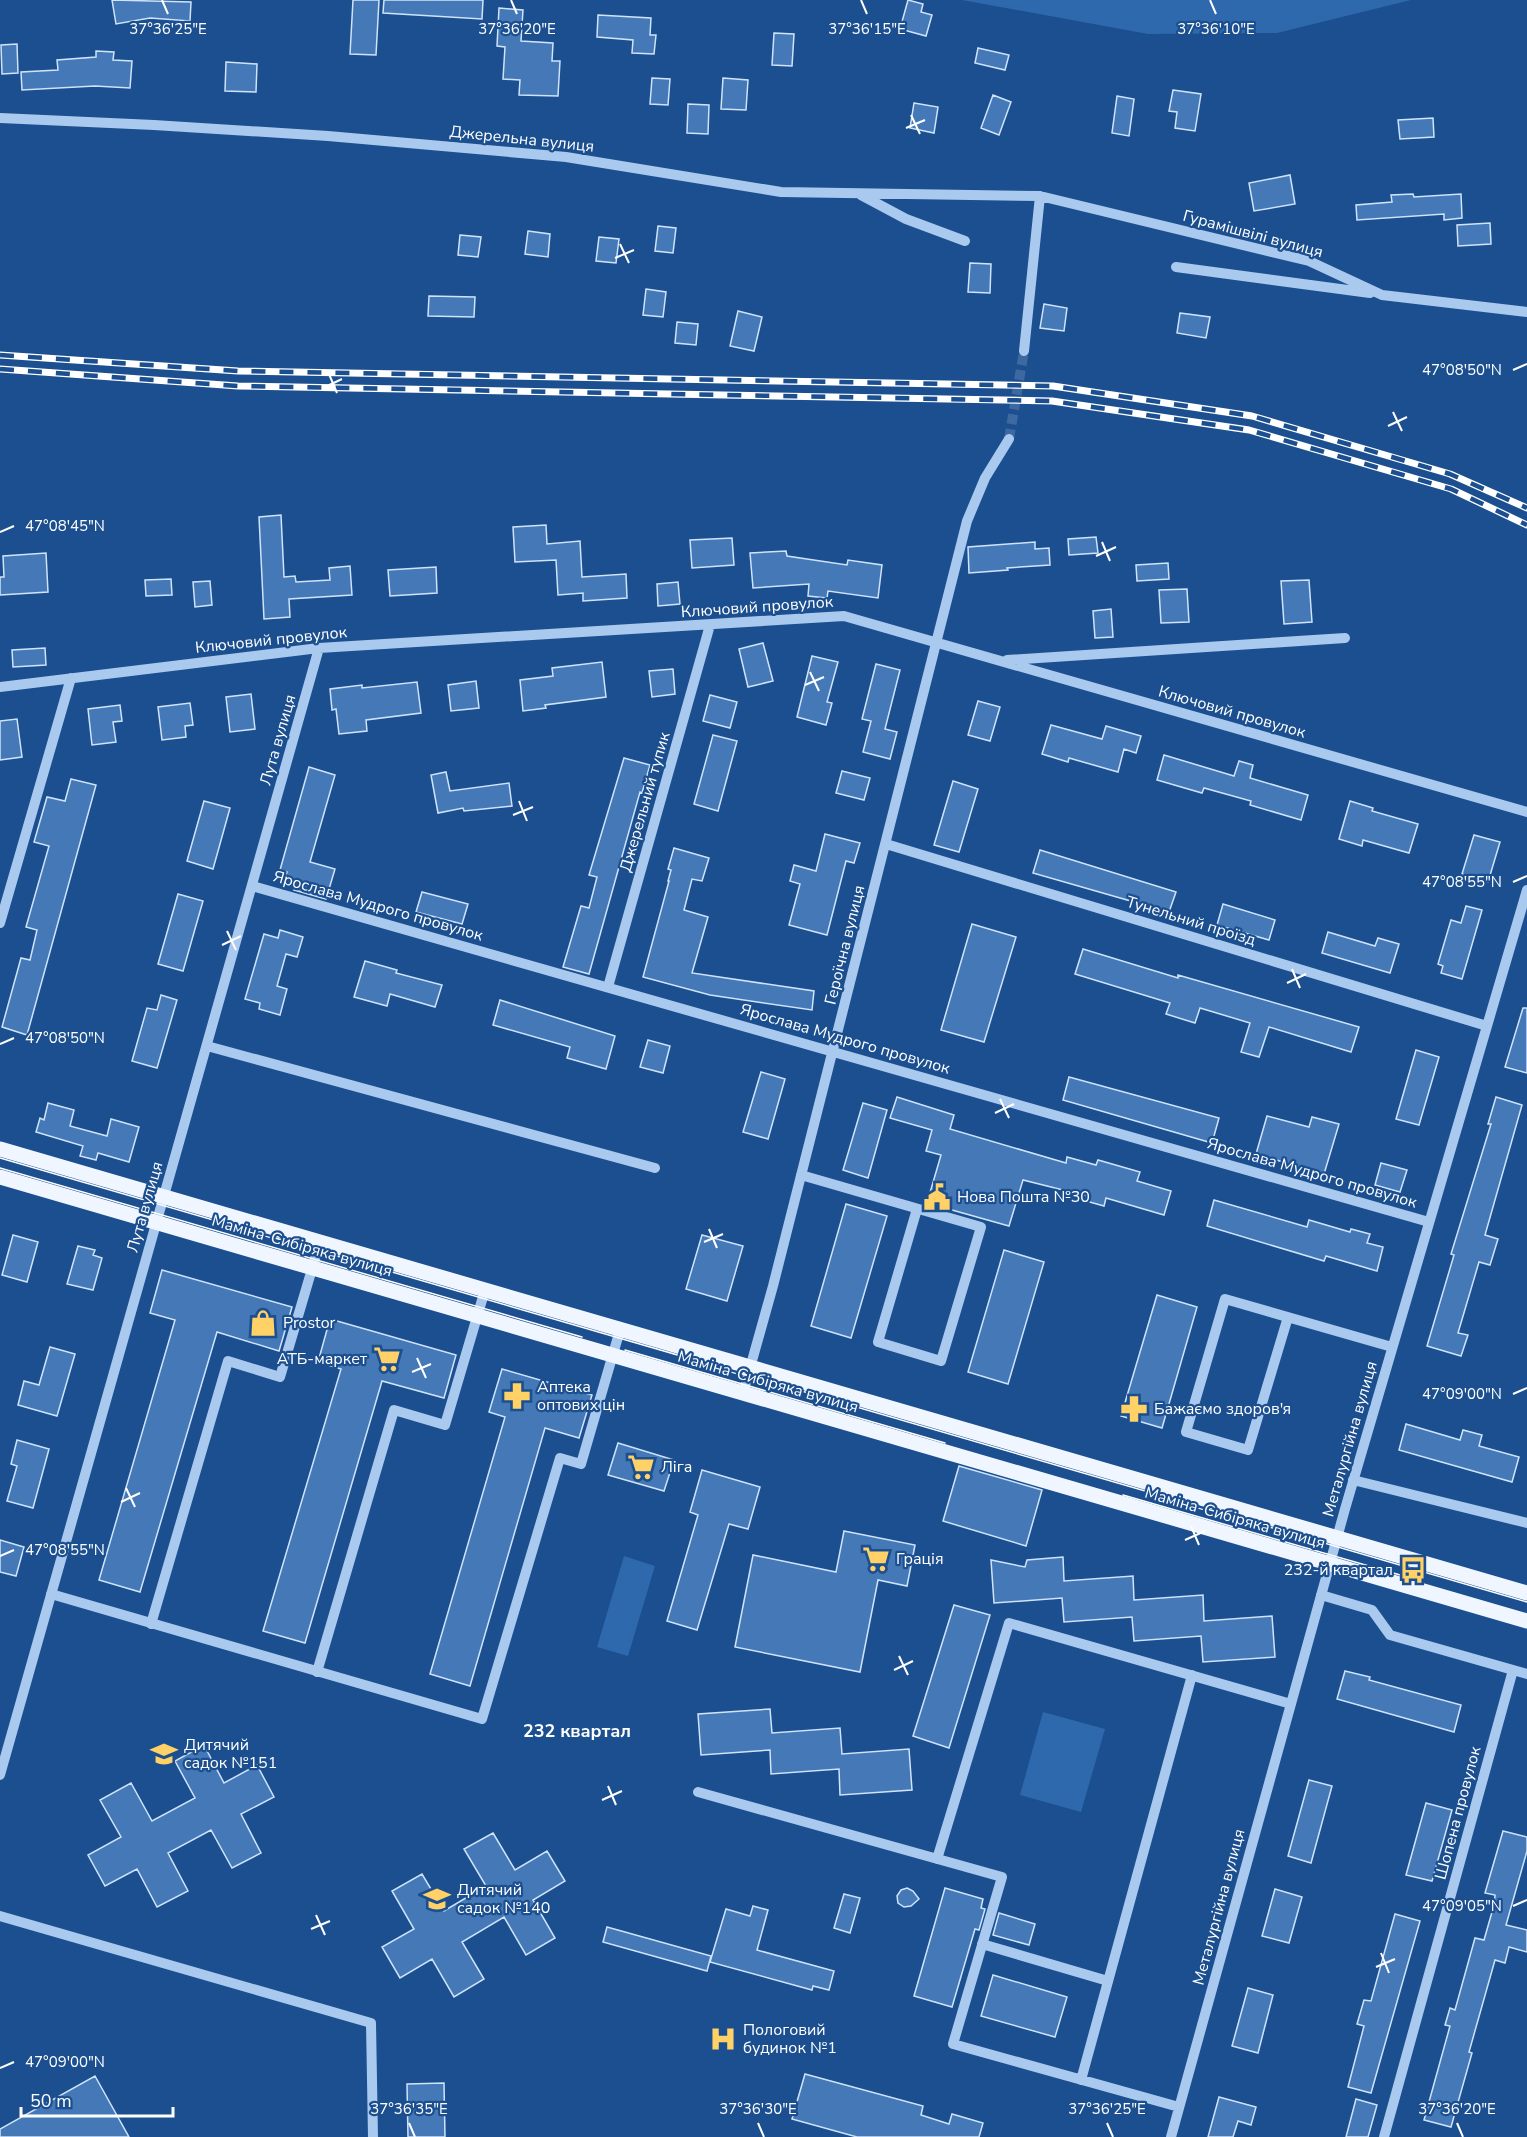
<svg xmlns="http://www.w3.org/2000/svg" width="1527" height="2137" viewBox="0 0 1527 2137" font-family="'Nunito Sans',sans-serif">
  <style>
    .green { fill: #2e69ad }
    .building { fill: #4478b7; stroke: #cfe3fa; stroke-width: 1.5 }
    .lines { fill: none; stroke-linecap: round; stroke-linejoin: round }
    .minor-tunnel { stroke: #3d69a0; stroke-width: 10; stroke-dasharray: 10 5; stroke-linecap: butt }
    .minor { stroke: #a9c9ee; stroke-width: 10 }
    .major { stroke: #f0f6ff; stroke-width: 15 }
    .tram { stroke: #fff; stroke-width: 1.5 }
    .rail-casing { stroke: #fff; stroke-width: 7 }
    .rail { stroke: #1b4f8f; stroke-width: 4.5; stroke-dasharray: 14; stroke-linecap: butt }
    .ticks { fill: none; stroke: #fff; stroke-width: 2 }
    .labels { text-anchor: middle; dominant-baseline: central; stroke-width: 4.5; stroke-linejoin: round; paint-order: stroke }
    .street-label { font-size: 16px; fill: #fff; stroke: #1b4f8f }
    .poi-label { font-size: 16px; fill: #fff; stroke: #1b4f8f; text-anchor: start }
    .neighbourhood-label { font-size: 18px; font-weight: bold; fill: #fff; stroke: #1b4f8f }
    .ticks-label { font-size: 15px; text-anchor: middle; fill: #fff; stroke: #1b4f8f; stroke-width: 4.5; stroke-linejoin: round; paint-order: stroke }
  </style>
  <rect width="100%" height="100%" fill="#1b4f8f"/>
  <!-- green -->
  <path class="green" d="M962 0H1411L1277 33 1148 34Z
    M624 1556 655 1566 628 1656 597 1647Z
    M1043 1712 1105 1729 1081 1812 1020 1795Z"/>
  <!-- building -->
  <path class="building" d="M112 0 191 2 190 21 150 18 116 24Z
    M353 0H379L376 55 350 54Z
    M384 0H483L482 19 383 13Z
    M908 0 923 4 921 12 932 15 926 36 900 29Z
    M499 8 523 10 521 41 553 43 552 61H560L558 96 519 95 520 80 503 79 505 47 497 46Z
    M598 15 651 18 650 35H656L654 54 632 53 633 40 597 37Z
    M774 33 794 34 792 66 772 65Z
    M17 44 18 73 2 74 1 45Z
    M978 48 1009 55 1005 70 975 63Z
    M96 51 114 52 113 60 132 61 130 88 95 86 22 90 21 72 58 70 57 60 96 57Z
    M226 62 257 64 256 92 225 91Z
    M652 78 670 79 668 105 650 104Z
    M723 78 748 80 746 110 721 109Z
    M1173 90 1201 94 1195 131 1175 128 1177 112 1169 111Z
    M993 95 1011 102 999 135 981 128Z
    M1117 96 1134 99 1129 136 1112 133Z
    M914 103 938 107 934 133 910 128Z
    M688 104 709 105 708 134 687 133Z
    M1433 118 1434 137 1400 139 1398 120Z
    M1290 175 1295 204 1254 211 1249 183Z
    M1413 194 1414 197 1461 194 1462 218 1444 220V214L1357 220 1356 205 1392 202 1391 195Z
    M1490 223 1491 244 1458 246 1457 225Z
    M658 226 676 228 673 253 655 251Z
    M528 231 550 234 548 257 525 254Z
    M460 235 481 237 478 257 458 255Z
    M599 237 619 239 616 263 596 261Z
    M970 263 991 264 990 293 968 292Z
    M646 289 666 292 663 317 643 315Z
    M429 296 475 297 474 317 428 316Z
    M1044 304 1067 308 1064 331 1040 328Z
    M738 311 762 317 754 351 730 346Z
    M1180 313 1210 317 1206 338 1177 333Z
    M677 322 698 324 696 345 675 343Z
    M281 515 284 577 295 576 296 582 330 580 329 568 350 566 352 595 289 599 290 617 264 619 259 517Z
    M546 525 547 544 580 541 582 577 626 574 627 598 583 601V593L558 595 556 560 515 562 513 527Z
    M1096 537 1098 553 1069 555 1068 539Z
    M732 538 734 565 692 568 690 540Z
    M1035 542V549L1049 548 1050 565 1007 568 1008 570 969 573 968 547Z
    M786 551 787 556 847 565 848 560 882 565 878 598 828 591 827 598 808 596 809 584 753 588 750 553Z
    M46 553 48 592 0 595V577H4L3 556Z
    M1168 563 1169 579 1137 581 1136 565Z
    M436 567 437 593 390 596 388 570Z
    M171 579 172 595 146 596 145 580Z
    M1309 580 1312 622 1284 624 1281 581Z
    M210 581 212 605 195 607 193 582Z
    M678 582 680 604 658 606 657 584Z
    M1187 589 1189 622 1161 623 1159 590Z
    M1111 609 1113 637 1095 638 1093 611Z
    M763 643 773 681 748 687 739 649Z
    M45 648 46 665 13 667 12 650Z
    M812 656 838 662 827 702 832 703 826 725 797 717Z
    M602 662 606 697 545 705 546 708 523 711 520 680 553 676 552 668Z
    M876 664 900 670 885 729 897 732 890 759 863 752 871 721 862 719Z
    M673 669 675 694 652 697 649 671Z
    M476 681 479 708 451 711 448 685Z
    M417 682 421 713 366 720 367 731 339 734 336 709 332 710 330 689 362 685V688Z
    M251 694 255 729 230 732 226 697Z
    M710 695 737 702 730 728 703 721Z
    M978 701 1000 707 990 741 968 735Z
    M190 703 193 725 185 726 186 737 162 740 158 707Z
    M120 705 122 721 113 722 116 742 92 745 88 709Z
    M17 719 22 757 0 760V721Z
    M1051 725 1102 739 1106 726 1141 736 1136 753 1124 749 1118 772 1069 758 1068 762 1042 754Z
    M713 735 737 741 718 811 694 804Z
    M1164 755 1234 776 1239 761 1253 765 1250 778 1308 795 1301 820 1250 805 1251 801 1204 788 1202 793 1157 780Z
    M624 758 650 765 642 793 640 792 589 974 563 967 581 906 589 908 597 877 589 875Z
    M309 767 335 775 310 862 335 869 326 899 294 890 296 886 284 882 287 872 280 870Z
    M842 771 870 778 864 800 836 793Z
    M446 772 450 791 509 783 512 806 464 811 463 808 438 813 431 775Z
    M71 779 96 785 27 1035 2 1027 21 958 30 960 37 930 26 927 49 846 34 842 47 797 65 801Z
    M953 781 978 789 959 852 934 845Z
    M204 801 230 808 213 869 187 861Z
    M1350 801 1373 808 1372 811 1418 824 1409 853 1363 840 1362 846 1339 839Z
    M825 834 860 843 854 863 846 861 827 935 789 925 800 884 790 881 794 865 816 871Z
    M1474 835 1500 842 1488 882 1462 874Z
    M674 848 709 858 702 881 692 879 684 910 708 917 692 973 814 991 812 1010 710 995 643 977 669 881H668L671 870 668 869Z
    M1040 850 1176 892 1169 912 1033 873Z
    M422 892 468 904 462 924 416 912Z
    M178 894 203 901 183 971 158 964Z
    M1223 904 1275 920 1269 940 1217 925Z
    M1466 906 1482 910 1462 979 1441 973 1443 966 1438 964 1451 920 1461 923Z
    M972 924 1016 937 984 1042 941 1030Z
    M280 930 303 937 297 957 286 954 277 986 287 989 280 1015 259 1009 260 1003 245 999 264 934 278 938Z
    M1328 932 1375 946 1378 938 1399 944 1390 973 1322 953Z
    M1083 949 1178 978V975L1359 1027 1351 1052 1269 1027 1259 1057 1241 1052 1250 1023 1200 1008 1195 1023 1166 1014 1170 1003 1075 974Z
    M365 961 397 970 396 973 442 985 435 1007 390 994 387 1006 354 997Z
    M161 995 177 1000 157 1068 132 1061 147 1008 157 1010Z
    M500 1000 615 1036 606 1069 567 1058 570 1047 493 1025Z
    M1523 1008H1527V1073L1505 1067Z
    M648 1040 670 1046 663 1073 640 1067Z
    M1416 1050 1439 1057 1419 1125 1396 1119Z
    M761 1072 785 1079 768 1139 743 1132Z
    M1069 1077 1219 1118 1212 1143 1063 1100Z
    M897 1097 954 1115 950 1129 1066 1163 1067 1157 1096 1165 1098 1160 1140 1172 1137 1181 1171 1191 1164 1215 1106 1198 1104 1206 1086 1201 1087 1196 1023 1180 1009 1226 927 1203 941 1155 926 1151 932 1130 890 1118Z
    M1496 1097 1522 1105 1485 1235 1498 1239 1490 1265 1479 1262 1458 1333 1468 1335 1461 1356 1427 1346 1454 1255 1451 1254 1491 1124H1488Z
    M48 1103 74 1110 70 1126 107 1136 111 1119 139 1127 129 1162 98 1153 96 1160 80 1156 83 1146 36 1132 40 1118 44 1120Z
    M863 1103 887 1110 868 1178 843 1170Z
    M1267 1116 1309 1127 1312 1117 1339 1124 1324 1174 1256 1154Z
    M1381 1163 1407 1170 1400 1192 1375 1185Z
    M1214 1200 1307 1227 1309 1220 1350 1232 1351 1229 1370 1234 1367 1243 1383 1247 1377 1271 1326 1256 1324 1261 1207 1226Z
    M846 1204 887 1216 851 1338 811 1326Z
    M13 1235 38 1242 27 1282 2 1275Z
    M702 1235 743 1246 727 1301 686 1289Z
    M78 1246 95 1250 93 1255 102 1258 93 1290 67 1284Z
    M1004 1250 1044 1262 1008 1384 968 1372Z
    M162 1270 292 1307 279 1351 217 1332 140 1592 99 1580 175 1320 150 1313Z
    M1157 1295 1197 1307 1162 1428 1121 1416Z
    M330 1319 456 1355 444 1398 382 1381 305 1643 263 1631 341 1369 318 1362Z
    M50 1347 75 1354 57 1416 18 1405 24 1381 39 1385Z
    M502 1369 592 1395 579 1438 545 1428 470 1686 430 1674 505 1417 489 1412Z
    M1406 1424 1460 1440 1463 1430 1482 1435 1479 1446 1519 1457 1512 1482 1399 1450Z
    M17 1440 49 1449 33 1508 7 1501 17 1466 11 1464Z
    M618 1443 674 1460 664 1491 608 1475Z
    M959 1466 1042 1490 1026 1546 943 1521Z
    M702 1470 760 1487 748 1529 729 1524 697 1630 667 1621 698 1515 690 1512Z
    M844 1531 915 1545 907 1586 878 1580 860 1672 735 1647 753 1555 836 1572Z
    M0 1540 24 1547 16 1576 0 1572Z
    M1063 1557 1064 1581 1133 1576 1134 1600 1203 1595 1204 1621 1272 1616 1275 1657 1203 1662 1201 1636 1134 1641 1132 1617 1064 1622 1062 1598 994 1603 991 1560 1025 1567 1027 1560Z
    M954 1605 990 1615 949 1748 913 1736Z
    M1345 1671 1370 1677 1369 1680 1461 1705 1454 1732 1337 1699Z
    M770 1709 772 1733 840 1728 842 1754 909 1749 912 1790 840 1795 839 1769 771 1774 770 1750 701 1755 698 1714Z
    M204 1745 224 1783 257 1765 274 1797 241 1814 261 1853 232 1868 211 1830 168 1853 188 1891 157 1907 137 1869 105 1886 88 1855 121 1837 100 1800 131 1783 152 1821 195 1798 175 1761Z
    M1309 1780 1332 1786 1311 1863 1288 1856Z
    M1426 1803 1452 1810 1432 1881 1406 1875Z
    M1503 1831 1527 1837V1851L1506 1925 1527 1930V1952L1509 1947 1505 1963 1495 1960 1469 2052 1472 2053 1451 2127 1424 2120 1450 2026 1445 2025 1450 2008 1455 2010 1475 1938 1484 1940 1494 1905 1495 1895 1485 1893Z
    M493 1833 515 1870 547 1851 565 1881 533 1900 555 1938 526 1955 504 1917 462 1942 484 1979 454 1997 432 1959 400 1978 382 1947 414 1929 392 1891 422 1874 444 1911 486 1886 464 1849Z
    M907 1888 913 1891 919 1899 911 1906 904 1907 898 1903 897 1896 901 1890Z
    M945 1888 983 1899 981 1908 985 1909 979 1930 975 1929 952 2007 914 1996Z
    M1275 1889 1302 1897 1289 1943 1262 1936Z
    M844 1894 860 1898 850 1933 834 1928Z
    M753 1906 768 1910 757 1950 834 1971 829 1990 813 1986 812 1990 710 1962 726 1909 750 1916Z
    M999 1913 1035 1924 1029 1945 993 1935Z
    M1395 1914 1420 1921 1371 2093 1348 2087 1364 2026 1357 2024 1364 2000 1371 2001Z
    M607 1927 711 1956 707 1971 603 1942Z
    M993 1975 1067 1997 1055 2037 981 2016Z
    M1248 1988 1273 1995 1258 2053 1232 2046Z
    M805 2074 923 2106 921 2115 949 2124 952 2114 983 2123 979 2137H857L792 2119Z
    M95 2076 129 2137H0V2129Z
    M444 2083 445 2137H408L407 2084Z
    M1219 2097 1256 2107 1251 2125 1238 2121 1233 2137H1208Z
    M1356 2099 1377 2105 1368 2137H1346Z"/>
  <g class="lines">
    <!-- minor-tunnel -->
    <path class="minor-tunnel" d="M1009 439 1024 351"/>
    <!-- minor -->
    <path class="minor" d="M0 118 154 125 328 136 566 157 781 192 1040 196 1309 261 1382 295 1527 312
      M861 195 906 219 965 241
      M1176 267 1370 293
      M1024 351 1040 196
      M1007 660 1345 638
      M0 687 319 648 844 616 1527 812
      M886 844 1487 1026
      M252 886 1429 1222
      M0 923 71 678
      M608 987 710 625
      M207 1046 655 1168
      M801 1175 981 1227 941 1361 878 1342 917 1209
      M1288 1317 1248 1450 1186 1432 1225 1299 1392 1347
      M743 1393 773 1286 967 521 985 478 1009 439
      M1353 1480 1527 1523
      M51 1594 482 1719 560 1458 581 1464 620 1330
      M1321 1595 1372 1610 1390 1635 1527 1674
      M151 1624 228 1361 280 1377 320 1242
      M317 1672 394 1410 445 1425 485 1290
      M0 1775 319 648
      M698 1792 1002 1877 953 2044 1179 2107
      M937 1859 1009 1623 1291 1704
      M0 1916 371 2023 373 2137
      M982 1944 1108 1981
      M1081 2080 1192 1675
      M1171 2137 1345 1509 1527 890
      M1384 2137 1513 1670"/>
    <!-- major -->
    <path class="major" d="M0 1149 1527 1593
      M0 1177 1527 1621"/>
    <!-- tram -->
    <path class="tram" d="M0 1158 1527 1602
      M0 1168 582 1337
      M625 1350 945 1443
      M1123 1495 1414 1579"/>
    <defs>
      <path id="rail" d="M0 355 238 371 1053 386 1252 416 1450 474 1527 508
        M0 369 238 386 1052 401 1249 430 1451 489 1527 525"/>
    </defs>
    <!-- rail casing -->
    <use href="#rail" class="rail-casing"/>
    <!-- rail -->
    <use href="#rail" class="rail"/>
  </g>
  <!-- ticks -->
  <path class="ticks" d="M162 0 168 14M511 0 517 14M861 0 867 14M1210 0 1216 14M911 115 920 134M906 128 925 120M620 244 629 263M615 258 634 250M1513 370 1527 364M329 374 337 393M323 388 342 379M1393 412 1402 431M1388 426 1407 417M0 532 14 526M1102 542 1110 561M1096 556 1116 547M810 672 819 691M805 685 824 677M519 801 527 821M513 815 533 807M1513 882 1527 876M227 931 236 950M222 945 241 936M1292 969 1300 988M1287 983 1306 974M0 1044 14 1038M1000 1099 1009 1118M995 1113 1014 1104M709 1229 717 1248M704 1242 723 1234M417 1358 426 1378M412 1372 431 1364M1513 1394 1527 1388M126 1488 135 1507M121 1502 140 1493M1191 1526 1199 1545M1185 1540 1205 1531M0 1556 14 1550M899 1656 908 1675M894 1670 913 1661M608 1786 616 1805M602 1800 622 1791M1513 1906 1527 1900M316 1915 325 1935M311 1929 330 1921M1381 1953 1389 1973M1376 1967 1395 1959M0 2068 14 2062M409 2123 415 2137M758 2123 764 2137M1107 2123 1113 2137M1457 2123 1463 2137"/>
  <!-- icons -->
  <defs>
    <symbol id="civic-bare" viewBox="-9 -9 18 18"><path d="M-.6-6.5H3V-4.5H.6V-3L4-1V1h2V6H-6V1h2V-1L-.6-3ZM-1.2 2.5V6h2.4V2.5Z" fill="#ffd166" stroke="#1b4f8f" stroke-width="2.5" paint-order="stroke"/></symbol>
    <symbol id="shop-bare" viewBox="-9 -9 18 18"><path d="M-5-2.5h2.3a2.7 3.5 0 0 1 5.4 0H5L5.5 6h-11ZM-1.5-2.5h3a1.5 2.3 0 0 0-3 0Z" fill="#ffd166" stroke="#1b4f8f" stroke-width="2.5" paint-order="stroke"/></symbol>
    <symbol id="supermarket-bare" viewBox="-9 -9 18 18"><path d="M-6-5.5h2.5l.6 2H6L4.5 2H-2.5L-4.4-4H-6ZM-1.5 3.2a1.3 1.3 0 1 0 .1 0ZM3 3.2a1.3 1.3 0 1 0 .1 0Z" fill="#ffd166" stroke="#1b4f8f" stroke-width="2.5" paint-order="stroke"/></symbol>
    <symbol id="pharmacy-bare" viewBox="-9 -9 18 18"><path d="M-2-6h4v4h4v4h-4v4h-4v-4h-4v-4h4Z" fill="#ffd166" stroke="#1b4f8f" stroke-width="2.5" paint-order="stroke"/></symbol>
    <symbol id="bus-bare" viewBox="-9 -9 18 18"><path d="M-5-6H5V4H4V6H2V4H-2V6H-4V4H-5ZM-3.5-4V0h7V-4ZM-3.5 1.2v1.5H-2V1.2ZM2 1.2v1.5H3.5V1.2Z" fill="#ffd166" stroke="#1b4f8f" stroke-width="2.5" paint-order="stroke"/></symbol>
    <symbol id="school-bare" viewBox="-9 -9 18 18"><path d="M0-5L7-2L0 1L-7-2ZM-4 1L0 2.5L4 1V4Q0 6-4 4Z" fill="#ffd166" stroke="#1b4f8f" stroke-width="2.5" paint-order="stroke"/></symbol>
    <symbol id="hospital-bare" viewBox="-9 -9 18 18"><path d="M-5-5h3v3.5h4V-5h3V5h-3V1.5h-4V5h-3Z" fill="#ffd166" stroke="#1b4f8f" stroke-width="2.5" paint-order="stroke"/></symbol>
  </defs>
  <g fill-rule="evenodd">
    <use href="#civic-bare" x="918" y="1178" width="38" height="38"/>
    <use href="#shop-bare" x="244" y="1304" width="38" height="38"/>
    <use href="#supermarket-bare" x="368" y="1340" width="38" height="38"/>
    <use href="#pharmacy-bare" x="498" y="1377" width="38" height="38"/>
    <use href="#pharmacy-bare" x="1115" y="1390" width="38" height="38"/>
    <use href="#supermarket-bare" x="622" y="1448" width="38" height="38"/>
    <use href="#supermarket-bare" x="857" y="1540" width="38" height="38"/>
    <use href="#bus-bare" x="1394" y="1551" width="38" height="38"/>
    <use href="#school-bare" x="145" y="1735" width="38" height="38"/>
    <use href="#school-bare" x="418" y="1880" width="38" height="38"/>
    <use href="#hospital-bare" x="704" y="2020" width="38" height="38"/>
  </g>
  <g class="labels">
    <!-- street labels -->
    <g class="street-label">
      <text transform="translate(522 139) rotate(6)">Джерельна вулиця</text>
      <text transform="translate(1253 234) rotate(15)">Гурамішвілі вулиця</text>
      <text transform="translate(757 607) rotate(-4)">Ключовий провулок</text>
      <text transform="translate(271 640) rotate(-6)">Ключовий провулок</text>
      <text transform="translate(1232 712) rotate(16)">Ключовий провулок</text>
      <text transform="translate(278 740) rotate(-74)">Лута вулиця</text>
      <text transform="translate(645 802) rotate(-74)">Джерельний тупик</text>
      <text transform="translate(378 906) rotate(16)">Ярослава Мудрого провулок</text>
      <text transform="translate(1191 921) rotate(17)">Тунельний проїзд</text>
      <text transform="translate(845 945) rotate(-76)">Героїчна вулиця</text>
      <text transform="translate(845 1039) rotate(16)">Ярослава Мудрого провулок</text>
      <text transform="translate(1312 1173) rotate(16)">Ярослава Мудрого провулок</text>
      <text transform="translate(145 1207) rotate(-74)">Лута вулиця</text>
      <text transform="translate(302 1246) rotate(16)">Маміна-Сибіряка вулиця</text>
      <text transform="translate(768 1382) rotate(16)">Маміна-Сибіряка вулиця</text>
      <text transform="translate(1350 1439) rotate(-74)">Металургійна вулиця</text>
      <text transform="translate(1235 1518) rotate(16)">Маміна-Сибіряка вулиця</text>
      <text transform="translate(1458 1813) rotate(-75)">Шопена провулок</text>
      <text transform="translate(1219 1907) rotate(-75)">Металургійна вулиця</text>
    </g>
    <!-- poi labels -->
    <g class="poi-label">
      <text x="957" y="1197">Нова Пошта №30</text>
      <text x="283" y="1323">Prostor</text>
      <text x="367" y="1359" text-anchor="end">АТБ-маркет</text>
      <text x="537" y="1387">Аптека<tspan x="537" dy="18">оптових цін</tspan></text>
      <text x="1154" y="1409">Бажаємо здоров'я</text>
      <text x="661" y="1467">Ліга</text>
      <text x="896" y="1559">Грація</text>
      <text x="1393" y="1570" text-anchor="end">232-й квартал</text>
      <text x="184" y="1745">Дитячий<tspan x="184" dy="18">садок №151</tspan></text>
      <text x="457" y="1890">Дитячий<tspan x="457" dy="18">садок №140</tspan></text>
      <text x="743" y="2030">Пологовий<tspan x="743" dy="18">будинок №1</tspan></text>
    </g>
    <!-- neighbourhood labels -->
    <g class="neighbourhood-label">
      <text x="577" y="1731">232 квартал</text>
    </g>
  </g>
  <g class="ticks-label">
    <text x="168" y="34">37°36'25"E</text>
    <text x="517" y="34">37°36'20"E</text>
    <text x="867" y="34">37°36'15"E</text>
    <text x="1216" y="34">37°36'10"E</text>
    <text x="1462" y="375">47°08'50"N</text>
    <text x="65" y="531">47°08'45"N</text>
    <text x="1462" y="887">47°08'55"N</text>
    <text x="65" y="1043">47°08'50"N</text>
    <text x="1462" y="1399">47°09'00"N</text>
    <text x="65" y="1555">47°08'55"N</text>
    <text x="1462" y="1911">47°09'05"N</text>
    <text x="65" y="2067">47°09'00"N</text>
    <text x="409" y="2114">37°36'35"E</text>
    <text x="758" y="2114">37°36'30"E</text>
    <text x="1107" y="2114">37°36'25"E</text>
    <text x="1457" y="2114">37°36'20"E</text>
  </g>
  <!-- scale -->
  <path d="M21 2107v9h152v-9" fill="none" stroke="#ffffff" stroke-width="3"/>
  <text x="30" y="2107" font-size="18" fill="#ffffff" stroke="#1b4f8f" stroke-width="4.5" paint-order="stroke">50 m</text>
</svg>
